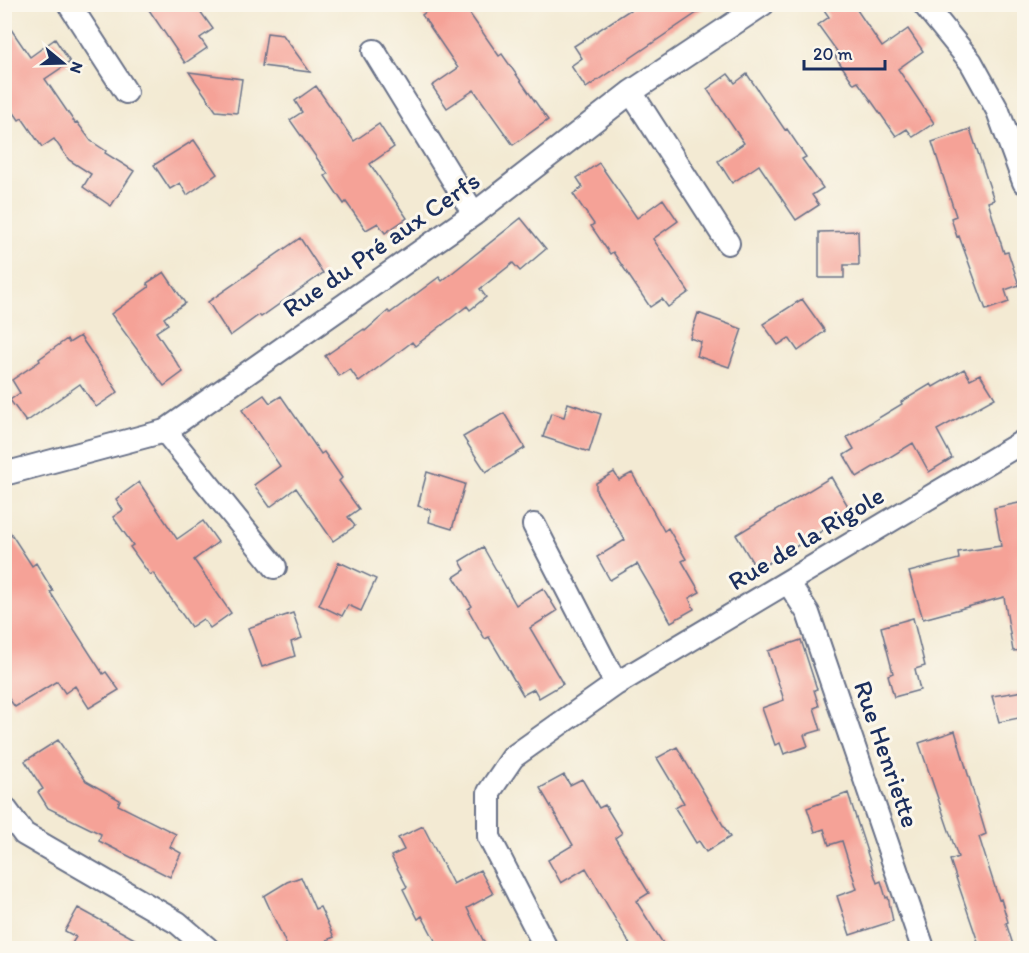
<svg xmlns="http://www.w3.org/2000/svg" width="1029" height="953" viewBox="0 0 1029 953" font-family="Itim,sans-serif">
  <style>
    .building { fill: #f5a297 }
    .lines { fill: none; stroke-linecap: round; stroke-linejoin: round }
    .minor-casing { stroke: #677087; stroke-width: 26 }
    .minor { stroke: #fff; stroke-width: 22 }
    .labels { text-anchor: middle; dominant-baseline: central; stroke-width: 6; stroke-linejoin: round; paint-order: stroke }
    .street-label { font-size: 26px; fill: #1b2f5e; stroke: #fbf7ec }
  </style>
  <rect width="100%" height="100%" fill="#fbf7ec"/>
  <filter id="ink" filterUnits="userSpaceOnUse"><feTurbulence type="fractalNoise" baseFrequency=".0167" numOctaves="2"/><feDisplacementMap in="SourceGraphic" scale="12" xChannelSelector="R" yChannelSelector="G"/><feConvolveMatrix kernelMatrix="1 2 1 2 8 2 1 2 1" color-interpolation-filters="sRGB"/></filter>
  <filter id="wash" filterUnits="userSpaceOnUse"><feTurbulence type="fractalNoise" baseFrequency=".008" numOctaves="4" result="noise"/><feDisplacementMap in="SourceGraphic" scale="24" xChannelSelector="R" yChannelSelector="G"/><feGaussianBlur stdDeviation="1.35" result="paint"/><feColorMatrix in="noise" values="0 0 0 0 0 0 0 0 0 0 0 0 0 0 0 0 0 1.4 0 .05"/><feComposite in="paint" operator="in"/></filter>
  <g filter="url(#wash)">
    <rect width="100%" height="100%" fill="#f3ead3"/>
    <g id="blocks">
      <!-- building -->
      <path class="building" d="M145 4H195L213 29 200 38 207 48 185 63Z
        M436 4H463L499 56 502 54 548 120 513 145 474 90 447 108 432 86 458 68 422 15Z
        M639 4H710L586 88 571 66 582 58 574 46Z
        M820 4H853L882 47 908 29 923 51 898 69 934 123 913 137 907 129 896 136 858 82 854 84 835 56 839 54 818 25 829 17Z
        M4 19 30 57 55 39 70 62 45 79 75 123 77 122 91 141 106 151 105 153 134 171 111 206 83 187 91 174 69 160 54 139 42 147 22 118 19 120 4 98Z
        M267 33 283 35 310 72 262 66Z
        M189 72 242 79 237 113 216 111Z
        M728 74 735 83 747 74 785 130 787 129 806 157 802 159 823 188 812 195 819 205 796 220 759 165 732 183 718 161 744 143 707 89Z
        M316 86 354 141 379 124 394 147 370 164 407 218 385 233 378 223 366 230 346 202 344 204 325 176 328 174 290 120 302 112 295 101Z
        M970 129 994 200 988 202 1004 253 1008 252 1019 285 1005 290 1009 302 986 310 959 236 957 237 951 218 956 216 932 142Z
        M194 140 217 174 187 195 180 183 170 189 154 165Z
        M599 163 637 218 663 199 678 221 653 239 689 292 668 307 662 299 650 307 613 252 610 254 591 226 594 224 573 194 583 187 577 178Z
        M521 218 546 249 520 271 513 263 480 289 486 297 470 310 467 306 415 346 412 342 359 382 350 369 339 376 325 356 364 329 365 331 388 311 390 313 439 277 442 281Z
        M858 231 859 265H844V278H819V232Z
        M300 238 323 273 261 317 259 315 230 336 208 302Z
        M164 272 185 303 164 318 168 324 156 332 183 372 164 386 111 314 149 287 147 283Z
        M802 299 825 331 798 351 789 338 778 345 763 324Z
        M698 313 742 329 729 367 697 356 701 342 690 338Z
        M80 336 118 392 96 407 80 384 26 422 10 400 20 393 12 380 40 361 39 359 67 339 69 343Z
        M964 369 970 379 980 374 995 398 937 430 952 458 929 472 913 443 857 477 844 455 854 449 847 437 902 404 901 402 931 384 933 387Z
        M264 395 270 403 281 396 321 454 324 452 342 478 339 481 359 509 348 517 355 526 333 541 296 488 270 507 254 485 280 466 242 410Z
        M568 403 601 414 589 452 543 437 551 413 564 417Z
        M504 413 525 448 486 472 463 437Z
        M427 472 465 484 452 529 429 522 431 510 418 506Z
        M614 472 619 480 632 473 664 531 668 528 686 559 682 561 700 592 689 598 694 609 671 622 637 564 610 580 597 557 625 540 596 491V483Z
        M831 477 852 513 757 570 736 535Z
        M139 482 177 539 203 521 218 542 194 560 231 613 210 628 203 619 191 627 153 573 150 575 130 547 133 545 113 517 123 510 116 499Z
        M1024 502V650L1013 651 1004 597 923 619 909 572 959 559 958 552 1001 546 994 508Z
        M4 523 32 566 36 563 53 591 50 592 103 674 106 672 119 690 89 708 75 686 65 693 57 681 15 707 4 692Z
        M483 547 516 605 543 588 557 611 530 628 563 684 539 698 534 689 523 695 489 637 485 639 468 609 472 606 454 577 465 570 460 561Z
        M339 562 376 579 361 611 348 605 342 616 319 605Z
        M293 613 302 638 291 642 295 656 262 667 248 628Z
        M913 618 925 666 915 669 920 690 894 697 888 675 893 673 881 627Z
        M801 640 817 689 814 690 819 706 814 708 821 730 804 735 808 746 784 754 780 743 775 745 762 708 784 700 768 651Z
        M1024 691V717L999 722 992 696Z
        M955 731 986 834 979 837 999 900 1001 899 1008 922 1006 923 1014 948H980L950 860 958 857 919 743Z
        M58 740 86 781 120 800 118 805 176 834 170 847 181 853 170 877 99 841 101 834 48 808 38 792 43 789 25 761Z
        M677 747 730 837 706 852 699 841 696 843 675 808 684 803 657 758Z
        M564 775 570 785 582 779 599 808 605 805 622 833 615 838 649 893 636 901 666 948H632L586 868 561 883 548 860 573 845 540 788Z
        M848 793 877 883 881 881 886 898 888 897 893 921 850 935 837 896 857 889 842 841 829 845 824 829 815 832 807 808Z
        M423 826 453 884 480 870 493 894 467 908 487 948H439L422 916 418 919 403 889 407 887 391 856 404 850 398 838Z
        M301 877 315 909 320 907 334 937 327 940 331 948H288L264 896 287 882Z
        M78 908 151 948H69L76 937 65 931Z"/>
    </g>
  </g>
  <g filter="url(#ink)">
    <use href="#blocks" fill-opacity="0" stroke="#677087" stroke-width="1.5"/>
    <g class="lines">
      <defs>
        <path id="minor" d="M69 4 126 92
          M924 4 971 62 998 111 1024 182
          M374 51 474 214
          M631 92 728 243
          M165 431 275 567
          M4 474 165 431 474 214 631 92 763 4
          M534 525 616 684
          M788 582 808 613 923 948
          M4 807 24 834 178 923 207 948
          M546 948 489 837V792L513 757 616 684 1024 441"/>
      </defs>
      <!-- minor casing -->
      <use href="#minor" class="minor-casing"/>
      <!-- minor -->
      <use href="#minor" class="minor"/>
    </g>
  </g>
  <g class="labels">
    <!-- street labels -->
    <g class="street-label">
      <text transform="translate(381 244) rotate(-35)">Rue du Pré aux Cerfs</text>
      <text transform="translate(806 538) rotate(-31)">Rue de la Rigole</text>
      <text transform="translate(887 754) rotate(71)">Rue Henriette</text>
    </g>
  </g>
  <!-- margin -->
  <rect width="1029" height="953" fill="none" stroke="#fbf7ec" stroke-width="24"/>
  <!-- north arrow -->
  <g transform="translate(63 63) rotate(109)" stroke="#fbf7ec" stroke-width="4.5" paint-order="stroke">
  <path d="M0-4.5L10 22L0 15L-10 22Z" fill="#1b2f5e"/>
  <text y="-9" font-size="16" font-weight="bold" text-anchor="middle" fill="#1b2f5e">N</text>
  </g>
  <!-- scale -->
  <path d="M804 60v9h81v-9" fill="none" stroke="#1b2f5e" stroke-width="3"/>
  <text x="813" y="60" font-size="18" fill="#1b2f5e" stroke="#fbf7ec" stroke-width="4.5" paint-order="stroke">20 m</text>
</svg>
